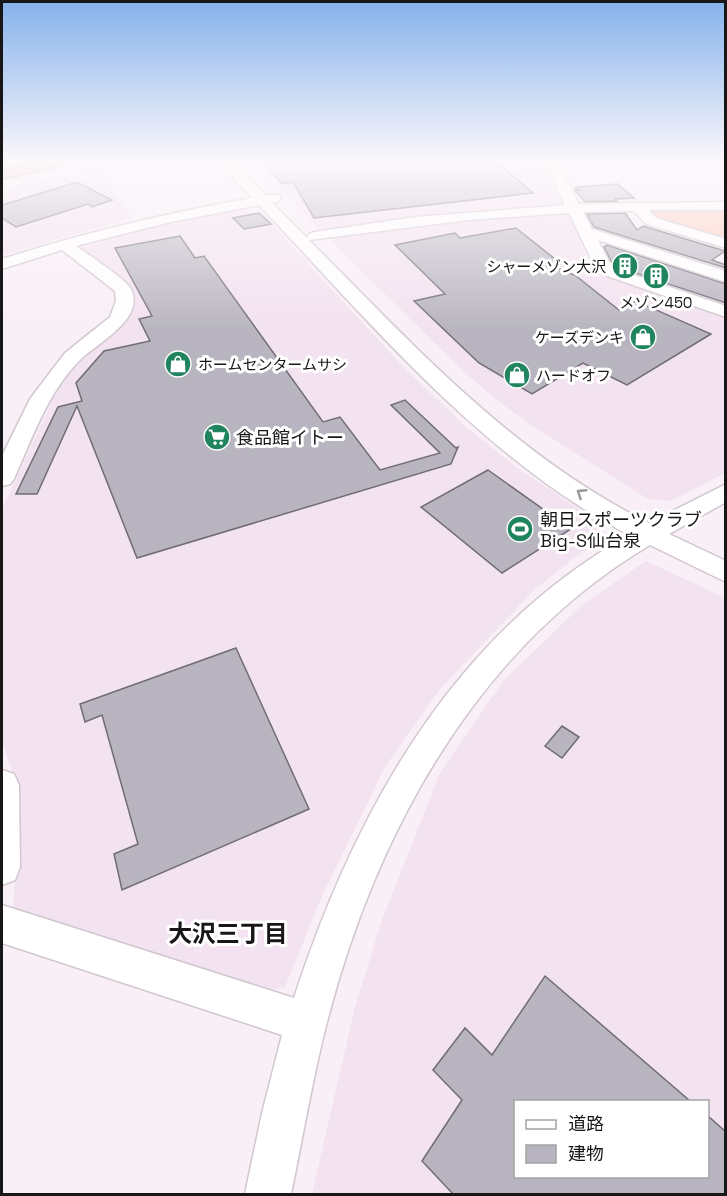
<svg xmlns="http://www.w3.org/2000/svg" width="727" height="1196" viewBox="0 0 727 1196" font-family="'Space Grotesk','Noto Sans JP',sans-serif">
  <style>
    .built { fill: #f3e2ef; fill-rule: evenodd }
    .green { fill: #fecbb8 }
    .building { fill: #b8b5c0; stroke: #706d76; stroke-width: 1.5 }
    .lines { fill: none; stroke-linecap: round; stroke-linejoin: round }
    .minor-casing { stroke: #d1c7cf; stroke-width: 3 }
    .highway-casing { stroke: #a87c84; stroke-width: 3 }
    .minor { fill: #fff; fill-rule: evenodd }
    .highway { fill: #f5b3be; fill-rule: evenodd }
    .oneway { stroke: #989697 }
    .labels { text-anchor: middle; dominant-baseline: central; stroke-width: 6; stroke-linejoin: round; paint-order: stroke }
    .far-poi-label { font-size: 15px; fill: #191618; stroke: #fff; text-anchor: end }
    .poi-label { font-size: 18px; fill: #191618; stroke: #fff; text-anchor: start }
    .near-neighbourhood-label { font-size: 24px; font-weight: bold; fill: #191618; stroke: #fff }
  </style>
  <rect width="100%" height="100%" fill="#f9eff7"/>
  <!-- built -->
  <path class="built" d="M254 163H473L475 164 544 163 562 204 398 219 328 230 318 228Z
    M89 169 102 170 132 218 2 255V191L5 189Z
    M241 209 261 212 406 370 466 427 517 468 596 520 600 538 535 589 440 689 385 767 321 898 285 987 263 991 13 910 20 797 2 740V510L60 384 75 366 111 336 131 312 133 296 78 248 161 226Z
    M569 213 588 261 597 268 609 276 725 316V473L670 501 648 499 531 425 492 396 464 372 332 242 336 237 377 231 500 217Z
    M646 561 725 598V1194H312L355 1007 383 917 440 773 504 680 582 605ZM516 1102H708V1176H516Z"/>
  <!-- green -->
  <path class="green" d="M646 210 725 211V240L652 219Z"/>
  <!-- building -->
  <path class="building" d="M265 163H498L533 193 314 218 293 182 282 184Z
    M77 182 112 200 92 207 88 204 16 227 2 218V205Z
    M618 184 634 198 615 199 617 201 585 202 575 190H579L575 187Z
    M259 213 271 224 244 229 233 218Z
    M625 213 637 230 643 226 725 251 712 260 726 265V268L594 227 587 214Z
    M516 228 560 263 558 268 576 276 619 310 636 301 711 334 627 385 583 363 532 394 479 363 414 301 445 294 395 245 455 233 460 238Z
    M180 236 195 258 204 256 323 422 340 417 380 470 440 453 391 405 405 400 456 448 458 447 451 464 137 558 77 406 37 494H16L58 407 82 401 76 383 104 351 150 341 139 319 152 316 115 248Z
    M607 245 726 284V303L620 268 611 261 604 247Z
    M488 470 571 529 502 573 421 507Z
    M236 648 309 809 122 890 114 854 138 844 102 715 85 722 80 704Z
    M562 726 579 737 562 758 545 746Z
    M545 976 690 1101H516V1176H708V1116L726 1132V1194H453L422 1161 462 1100 433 1070 465 1028 492 1055Z"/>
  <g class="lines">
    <defs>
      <path id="minor" d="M220 163H233L265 195H279L281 198 279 201 272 203 307 238 309 234 314 232 416 217 565 205 546 163H558L579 204 726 202V210H649L656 218 726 239V248L646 224 634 211 583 212 592 229 726 271V282L598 240 609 262 619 270 726 306V317L607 276 594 265 569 213 468 220 309 240C413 345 515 457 649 523L726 484V502L669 534 726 561V582L650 545C473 650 372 840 324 1034 311 1087 302 1141 291 1194H245L262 1113 282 1035 2 943V905L294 998C355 811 453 634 629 535 483 459 370 322 259 205L171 222 76 246C86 253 127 280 131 289 146 320 95 344 78 362 47 394 32 439 14 479L10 484 2 486V456L30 399 65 353 110 317 116 301 115 291 62 250 2 269V259C83 233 167 213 252 198Z
        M2 770 14 774 19 785 20 867 15 880 2 885Z"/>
      <path id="highway" d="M33 163H62L59 166 2 179V169Z"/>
    </defs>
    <!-- minor casing -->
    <use href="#minor" class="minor-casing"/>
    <!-- highway casing -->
    <use href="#highway" class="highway-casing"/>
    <!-- minor -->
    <use href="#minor" class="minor"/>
    <!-- highway -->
    <use href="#highway" class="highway"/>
  </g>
  <!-- one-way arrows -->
  <defs><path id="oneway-chevron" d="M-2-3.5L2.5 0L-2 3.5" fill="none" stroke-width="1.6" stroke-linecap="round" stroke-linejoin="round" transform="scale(1.5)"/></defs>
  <use class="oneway" href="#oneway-chevron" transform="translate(581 493) rotate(-147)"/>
  <!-- sky -->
  <linearGradient id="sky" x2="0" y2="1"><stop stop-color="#85b2ec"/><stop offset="0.49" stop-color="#fcf8fb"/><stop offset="1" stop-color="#fcf8fb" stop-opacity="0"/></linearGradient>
  <rect width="727" height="330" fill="url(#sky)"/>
  <!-- icons -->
  <defs>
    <symbol id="building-disc" viewBox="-11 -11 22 22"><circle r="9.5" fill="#20845e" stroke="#fff"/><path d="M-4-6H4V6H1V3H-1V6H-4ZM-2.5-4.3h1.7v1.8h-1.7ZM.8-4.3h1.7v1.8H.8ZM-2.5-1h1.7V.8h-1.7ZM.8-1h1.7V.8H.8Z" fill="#fff"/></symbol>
    <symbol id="shop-disc" viewBox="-11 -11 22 22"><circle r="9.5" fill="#20845e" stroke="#fff"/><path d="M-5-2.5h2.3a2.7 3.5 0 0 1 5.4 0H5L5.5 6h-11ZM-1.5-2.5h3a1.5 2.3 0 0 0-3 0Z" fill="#fff"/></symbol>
    <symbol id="supermarket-disc" viewBox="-11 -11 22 22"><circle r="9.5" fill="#20845e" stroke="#fff"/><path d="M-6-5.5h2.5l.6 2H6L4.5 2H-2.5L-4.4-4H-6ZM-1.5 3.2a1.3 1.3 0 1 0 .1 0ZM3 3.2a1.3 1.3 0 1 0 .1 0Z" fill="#fff"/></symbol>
    <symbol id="stadium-disc" viewBox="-11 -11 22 22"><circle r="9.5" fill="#20845e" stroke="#fff"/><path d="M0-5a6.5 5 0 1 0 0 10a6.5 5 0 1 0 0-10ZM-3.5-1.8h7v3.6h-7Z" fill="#fff"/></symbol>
  </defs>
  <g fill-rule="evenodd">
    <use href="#building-disc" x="610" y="251" width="30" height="30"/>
    <use href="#building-disc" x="641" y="261" width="30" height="30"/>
    <use href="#shop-disc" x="628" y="322" width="30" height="30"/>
    <use href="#shop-disc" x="163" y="349" width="30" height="30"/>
    <use href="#shop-disc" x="502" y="360" width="30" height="30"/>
    <use href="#supermarket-disc" x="202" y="422" width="30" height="30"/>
    <use href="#stadium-disc" x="505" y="514" width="30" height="30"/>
  </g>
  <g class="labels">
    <!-- far-poi labels -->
    <g class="far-poi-label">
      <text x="606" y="266">シャーメゾン大沢</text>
      <text x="656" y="302" text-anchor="middle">メゾン450</text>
      <text x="624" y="337">ケーズデンキ</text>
      <text x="198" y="364" text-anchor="start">ホームセンタームサシ</text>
      <text x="536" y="375" text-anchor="start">ハードオフ</text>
    </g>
    <!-- poi labels -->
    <g class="poi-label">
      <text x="236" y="437">食品館イトー</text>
      <text x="540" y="519">朝日スポーツクラブ<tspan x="540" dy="21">Big-S仙台泉</tspan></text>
    </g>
    <!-- near-neighbourhood labels -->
    <g class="near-neighbourhood-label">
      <text x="228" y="933">大沢三丁目</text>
    </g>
  </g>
  <!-- border -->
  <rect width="727" height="1196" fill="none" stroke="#191618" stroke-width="6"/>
  <!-- legend -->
  <rect x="514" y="1100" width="195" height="78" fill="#ffffff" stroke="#a3a2a3" stroke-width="1.5"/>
  <rect x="526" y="1120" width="30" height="9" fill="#ffffff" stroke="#a3a2a3" stroke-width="1.5"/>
  <text x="568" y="1130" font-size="18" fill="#191618">道路</text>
  <rect x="526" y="1145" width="30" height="18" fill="#b8b5c0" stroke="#a3a2a3" stroke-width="1.5"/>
  <text x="568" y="1160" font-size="18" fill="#191618">建物</text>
</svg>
